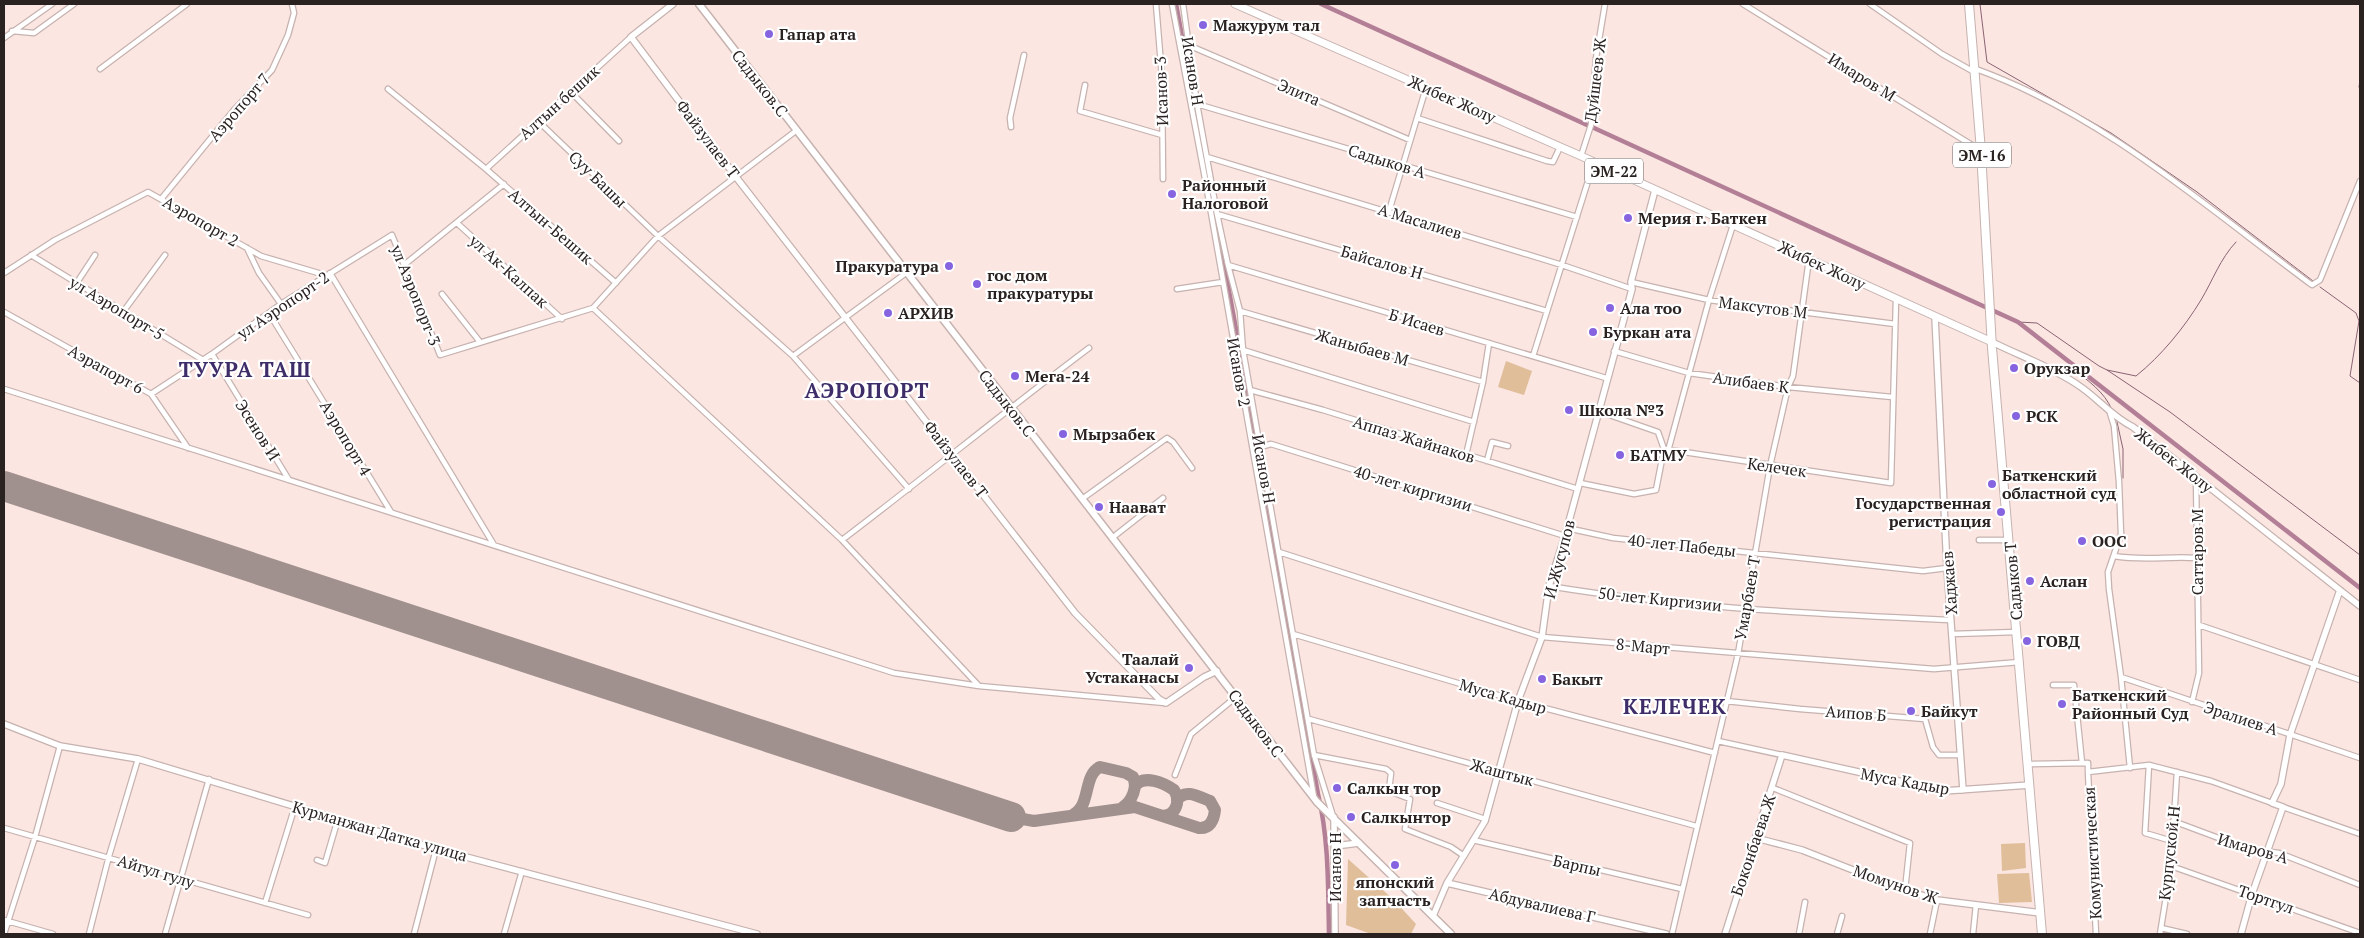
<svg xmlns="http://www.w3.org/2000/svg" width="2364" height="938" viewBox="0 0 2364 938" font-family="'PT Serif',serif">
  <style>
    .green { fill: #e0be9a }
    .lines { fill: none; stroke-linecap: round; stroke-linejoin: round }
    .stream { stroke: #8a6373; stroke-width: 1 }
    .canal { stroke: #b37f96; stroke-width: 4.5 }
    .taxiway { stroke: #a0908e; stroke-width: 12 }
    .runway { stroke: #a0908e; stroke-width: 30 }
    .minor-casing { stroke: #c6b2af; stroke-width: 7 }
    .tertiary-casing { stroke: #c6b2af; stroke-width: 8 }
    .secondary-casing { stroke: #c6b2af; stroke-width: 9 }
    .primary-casing { stroke: #c6b2af; stroke-width: 9 }
    .trunk-casing { stroke: #c6b2af; stroke-width: 10 }
    .minor { stroke: #fff; stroke-width: 4.5 }
    .tertiary { stroke: #fff; stroke-width: 5.5 }
    .secondary { stroke: #fff; stroke-width: 6 }
    .primary { stroke: #fff; stroke-width: 7 }
    .trunk { stroke: #fff; stroke-width: 8 }
    .poi-dot { fill: #8764df; stroke: #fff; stroke-width: 2 }
    .labels { text-anchor: middle; dominant-baseline: central; stroke-width: 4.5; stroke-linejoin: round; paint-order: stroke }
    .shield { fill: #fff; stroke: #6a6464; stroke-width: 1 }
    .shield-label { font-size: 15px; font-weight: bold; fill: #2a2221 }
    .poi-label { font-size: 16px; font-weight: bold; fill: #2a2221; stroke: #fff; text-anchor: start }
    .street-label { font-size: 16px; fill: #2a2221; stroke: #fff }
    .district-label { font-size: 21px; font-weight: bold; letter-spacing: 1px; fill: #3e2d69; stroke: #fff }
  </style>
  <rect width="100%" height="100%" fill="#fbe6e2"/>
  <!-- green -->
  <path class="green" d="M1506 361 1532 371 1524 395 1498 387Z
    M2025 843 2026 868 2002 871 2001 844Z
    M1348 859 1394 900 1416 924 1411 934H1371L1346 925Z
    M2029 873 2032 902 1999 903 1997 874Z"/>
  <g class="lines">
    <!-- stream -->
    <path class="stream" d="M1980 4 1987 62 2111 133 2197 192 2313 281
      M2359 87 2360 81
      M2320 287 2356 313 2359 321 2350 376 2360 383
      M2018 322 2037 323 2099 366 2107 370 2136 376C2161 356 2184 328 2201 300 2213 280 2220 259 2236 242
      M2074 365 2072 368C2087 380 2105 392 2112 410
      M2107 370 2170 412 2360 555
      M2117 422 2123 449V478"/>
    <!-- canal -->
    <path class="canal" d="M1176 4 1243 367 1251 421 1318 794C1329 840 1328 887 1329 934
      M1321 4 1587 125
      M1594 128 2018 322 2360 588"/>
    <!-- taxiway -->
    <path class="taxiway" d="M1135 786C1144 774 1164 783 1174 790 1181 801 1176 816 1162 816
      M1074 814C1091 805 1083 775 1100 767L1126 773 1133 777C1138 787 1132 801 1123 807
      M1011 817 1034 821 1135 807 1199 828C1210 829 1214 820 1215 810L1210 801C1199 797 1186 788 1177 800"/>
    <!-- runway -->
    <path class="runway" d="M4 486 1011 817"/>
    <defs>
      <path id="minor" d="M1156 4 1162 77 1163 179
        M1172 4 1204 173 1314 797
        M1183 4 1197 104 1217 214 1228 265 1240 311 1243 350 1314 755 1333 816
        M1743 4 1980 150
        M1870 4 1942 54 1976 73
        M12 31 34 33 74 4
        M4 38 52 4
        M1188 45 1410 140
        M100 69 187 4
        M1976 69C2103 115 2205 206 2312 285L2320 280 2360 181
        M1085 85 1080 111 1162 135
        M388 89 486 169 616 283
        M570 91 619 141
        M1197 104 1577 217
        M1417 118 1547 161 1553 162 1560 147
        M538 121 658 236 793 356 906 273
        M1011 127 1010 118 1024 55
        M1581 156 1591 125 1596 58 1605 4
        M1207 157 1562 265 1632 289
        M486 169 631 37
        M162 198 234 110 272 70 288 35 294 13 292 4
        M1389 211 1426 88
        M1217 214 1547 311
        M457 223 562 319
        M247 248 259 273 281 304
        M31 255 203 360
        M404 265 504 184
        M1228 265 1606 378
        M4 273 55 240 148 192 261 256 325 275
        M330 273 494 545
        M1631 282 1709 300 1895 324
        M76 284 95 255
        M1177 289 1223 282
        M442 294 480 342
        M593 308 658 236 797 130
        M1240 311 1483 382
        M4 312 151 394 188 448
        M123 312 165 255
        M269 313 391 512
        M1243 350 1474 422
        M1614 351 1689 373 1788 387 1892 397
        M212 354 289 480
        M793 356 909 489
        M1533 356 1594 162
        M4 389 894 673 979 686
        M1250 390 1323 410 1578 489
        M151 394 212 354 281 304 392 235 440 355 593 308 842 540 979 686 1165 703
        M2110 413 2114 426 2119 482 2121 534 2108 572 2109 589 2121 677 2130 768
        M1260 447 1271 444 1565 536
        M1664 449 1891 483 1896 299
        M1668 451 1709 300 1733 225
        M1466 455 1483 382 1489 343
        M1487 461 1492 442 1508 446
        M1580 483 1634 494 1656 490 1664 449 1658 432 1598 411
        M1082 499 1167 438 1173 442 1192 468
        M1567 528 1613 538 1923 571 1947 568
        M1112 538 1163 498
        M842 540C925 477 1005 411 1089 348
        M1979 540H2009
        M1279 552 1542 637 1934 669 2020 662
        M2114 556C2142 561 2169 556 2197 558
        M1549 586C1681 608 1817 614 1951 620
        M2199 625 2360 680
        M1293 634 1518 701 1715 753
        M1952 634 2017 632
        M2121 677 2360 758
        M2053 685H2074L2082 763
        M1726 701 1800 709 1925 719 1933 747 1939 755H1960
        M2192 702 2199 673 2196 478
        M1309 719 1696 826
        M1718 741 1782 755
        M1314 755 1386 769 1391 773 1389 791 1410 799 1405 829 1451 847 1464 856
        M2028 764 2088 763V772L2149 765 2211 781 2272 803
        M2149 765 2145 833 2172 841
        M2088 772 2096 934
        M1175 775 1191 734 1236 697
        M1773 788 1910 843 1905 890
        M1437 803 1485 819
        M2283 807 2360 834
        M2173 821 2248 849 2279 853 2360 885
        M4 828 308 915
        M1473 840 1682 889
        M317 860 325 863 338 819
        M2171 866 2360 933
        M265 903 295 806
        M4 920 53 934
        M2161 928 2187 934
        M4 934 35 837 60 746
        M89 934 109 856 138 759
        M165 934 209 779
        M414 934 436 849
        M504 934 522 871
        M1672 934 1738 654 1770 466 1788 387 1793 376 1809 259
        M1799 934 1805 902
        M1837 934 1842 916
        M1930 934 1937 900
        M1973 934 1976 905
        M2160 934 2171 866 2177 772"/>
      <path id="tertiary" d="M673 4 631 37 736 177 1075 613 1159 699 1166 703 1204 677 1217 671
        M1935 317 1947 568 1963 790
        M1992 342C2020 356 2052 367 2078 385 2098 398 2111 416 2133 427L2360 606
        M4 724 60 746 138 759 436 849 757 934
        M1334 817 1335 934
        M1756 838 1802 850 1899 888 1937 900 2041 913
        M1335 846 1359 843
        M1447 883 1666 934
        M1433 916 1447 883 1485 821 1518 701 1542 637 1549 586 1565 536 1632 289 1631 282 1655 190
        M1725 934 1782 755 1944 791 2030 785
        M2241 934 2252 894 2283 807 2272 803 2281 784 2290 735 2340 590"/>
      <path id="secondary" d="M699 4 1317 802 1451 934"/>
      <path id="primary" d="M1235 4 1581 156 1992 342"/>
      <path id="trunk" d="M1969 4 1981 151 1992 348 2042 934"/>
    </defs>
    <!-- minor casing -->
    <use href="#minor" class="minor-casing"/>
    <!-- tertiary casing -->
    <use href="#tertiary" class="tertiary-casing"/>
    <!-- secondary casing -->
    <use href="#secondary" class="secondary-casing"/>
    <!-- primary casing -->
    <use href="#primary" class="primary-casing"/>
    <!-- trunk casing -->
    <use href="#trunk" class="trunk-casing"/>
    <!-- minor -->
    <use href="#minor" class="minor"/>
    <!-- tertiary -->
    <use href="#tertiary" class="tertiary"/>
    <!-- secondary -->
    <use href="#secondary" class="secondary"/>
    <!-- primary -->
    <use href="#primary" class="primary"/>
    <!-- trunk -->
    <use href="#trunk" class="trunk"/>
  </g>
  <!-- markers -->
  <g class="poi-dot">
    <circle cx="1203" cy="25" r="5"/>
    <circle cx="769" cy="34" r="5"/>
    <circle cx="1172" cy="194" r="5"/>
    <circle cx="1628" cy="218" r="5"/>
    <circle cx="949" cy="266" r="5"/>
    <circle cx="977" cy="284" r="5"/>
    <circle cx="1610" cy="308" r="5"/>
    <circle cx="888" cy="313" r="5"/>
    <circle cx="1593" cy="332" r="5"/>
    <circle cx="2014" cy="368" r="5"/>
    <circle cx="1015" cy="376" r="5"/>
    <circle cx="1569" cy="410" r="5"/>
    <circle cx="2016" cy="416" r="5"/>
    <circle cx="1063" cy="434" r="5"/>
    <circle cx="1620" cy="455" r="5"/>
    <circle cx="1992" cy="484" r="5"/>
    <circle cx="1099" cy="507" r="5"/>
    <circle cx="2001" cy="512" r="5"/>
    <circle cx="2082" cy="541" r="5"/>
    <circle cx="2030" cy="581" r="5"/>
    <circle cx="2027" cy="641" r="5"/>
    <circle cx="1189" cy="668" r="5"/>
    <circle cx="1542" cy="679" r="5"/>
    <circle cx="2062" cy="704" r="5"/>
    <circle cx="1911" cy="711" r="5"/>
    <circle cx="1337" cy="788" r="5"/>
    <circle cx="1351" cy="817" r="5"/>
    <circle cx="1395" cy="865" r="5"/>
  </g>
  <g class="labels">
    <!-- shield labels -->
    <g class="shield">
      <rect x="1953" y="142.5" width="58" height="25" rx="4"/>
      <rect x="1585" y="158.5" width="58" height="25" rx="4"/>
    </g>
    <g class="shield-label">
      <text x="1982" y="155">ЭМ-16</text>
      <text x="1614" y="171">ЭМ-22</text>
    </g>
    <!-- poi labels -->
    <g class="poi-label">
      <text x="1213" y="25">Мажурум тал</text>
      <text x="779" y="34">Гапар ата</text>
      <text x="1182" y="185">Районный<tspan x="1182" dy="18">Налоговой</tspan></text>
      <text x="1638" y="218">Мерия г. Бaткен</text>
      <text x="939" y="266" text-anchor="end">Пракуратура</text>
      <text x="987" y="275">гос дом<tspan x="987" dy="18">пракуратуры</tspan></text>
      <text x="1620" y="308">Ала тоо</text>
      <text x="898" y="313">АРХИВ</text>
      <text x="1603" y="332">Буркан ата</text>
      <text x="2024" y="368">Орукзар</text>
      <text x="1025" y="376">Мега-24</text>
      <text x="1579" y="410">Школа №3</text>
      <text x="2026" y="416">РСК</text>
      <text x="1073" y="434">Мырзабек</text>
      <text x="1630" y="455">БАТМУ</text>
      <text x="2002" y="475">Баткенский<tspan x="2002" dy="18">областной суд</tspan></text>
      <text x="1991" y="503" text-anchor="end">Государственная<tspan x="1991" dy="18">регистрация</tspan></text>
      <text x="1109" y="507">Наават</text>
      <text x="2092" y="541">ООС</text>
      <text x="2040" y="581">Аслан</text>
      <text x="2037" y="641">ГОВД</text>
      <text x="1179" y="659" text-anchor="end">Таалай<tspan x="1179" dy="18">Устаканасы</tspan></text>
      <text x="1552" y="679">Бакыт</text>
      <text x="2072" y="695">Баткенский<tspan x="2072" dy="18">Районный Суд</tspan></text>
      <text x="1921" y="711">Байкут</text>
      <text x="1347" y="788">Салкын тор</text>
      <text x="1361" y="817">Салкынтор</text>
      <text x="1395" y="882" text-anchor="middle">японский<tspan x="1395" dy="18">запчасть</tspan></text>
    </g>
    <!-- street labels -->
    <g class="street-label">
      <text transform="translate(1193 71) rotate(81)">Исанов Н</text>
      <text transform="translate(1862 77) rotate(32)">Имаров М</text>
      <text transform="translate(1595 80) rotate(-83)">Дуйшеев Ж</text>
      <text transform="translate(760 83) rotate(52)">Садыков.С</text>
      <text transform="translate(1161 91) rotate(-92)">Исанов-3</text>
      <text transform="translate(1299 92) rotate(23)">Элита</text>
      <text transform="translate(1452 99) rotate(24)">Жибек Жолу</text>
      <text transform="translate(559 102) rotate(-42)">Алтын бешик</text>
      <text transform="translate(239 107) rotate(-49)">Аэропорт 7</text>
      <text transform="translate(708 139) rotate(53)">Файзулаев Т</text>
      <text transform="translate(1387 161) rotate(17)">Садыков А</text>
      <text transform="translate(598 179) rotate(44)">Суу Башы</text>
      <text transform="translate(201 221) rotate(30)">Аэропорт 2</text>
      <text transform="translate(1420 221) rotate(17)">А Масалиев</text>
      <text transform="translate(551 226) rotate(41)">Алтын-Бешик</text>
      <text transform="translate(1382 262) rotate(16)">Байсалов Н</text>
      <text transform="translate(1822 265) rotate(25)">Жибек Жолу</text>
      <text transform="translate(509 271) rotate(42)">ул Ак-Калпак</text>
      <text transform="translate(416 295) rotate(68)">ул Аэропорт-3</text>
      <text transform="translate(283 305) rotate(-34)">ул Аэропорт-2</text>
      <text transform="translate(1763 307) rotate(7)">Максутов М</text>
      <text transform="translate(117 308) rotate(31)">ул Аэропорт-5</text>
      <text transform="translate(1417 322) rotate(17)">Б Исаев</text>
      <text transform="translate(1362 347) rotate(16)">Жаныбаев М</text>
      <text transform="translate(106 369) rotate(29)">Аэрапорт 6</text>
      <text transform="translate(1239 372) rotate(80)">Исанов-2</text>
      <text transform="translate(1751 382) rotate(8)">Алибаев К</text>
      <text transform="translate(1007 403) rotate(52)">Садыков.С</text>
      <text transform="translate(258 430) rotate(58)">Эсенов И</text>
      <text transform="translate(346 438) rotate(59)">Аэропорт 4</text>
      <text transform="translate(1414 439) rotate(17)">Аппаз Жайнаков</text>
      <text transform="translate(956 459) rotate(52)">Файзулаев Т</text>
      <text transform="translate(2174 460) rotate(38)">Жибек Жолу</text>
      <text transform="translate(1777 467) rotate(8)">Келечек</text>
      <text transform="translate(1264 469) rotate(80)">Исанов Н</text>
      <text transform="translate(1413 488) rotate(17)">40-лет киргизии</text>
      <text transform="translate(1682 545) rotate(6)">40-лет Пабеды</text>
      <text transform="translate(2197 552) rotate(-90)">Саттаров М</text>
      <text transform="translate(1559 559) rotate(-75)">И.Жусупов</text>
      <text transform="translate(2013 581) rotate(-95)">Садыков Т</text>
      <text transform="translate(1949 583) rotate(-94)">Хаджаев</text>
      <text transform="translate(1747 598) rotate(-80)">Умарбаев Т</text>
      <text transform="translate(1660 599) rotate(6)">50-лет Киргизии</text>
      <text transform="translate(1643 646) rotate(5)">8-Март</text>
      <text transform="translate(1503 696) rotate(16)">Муса Кадыр</text>
      <text transform="translate(1856 713) rotate(4)">Аипов Б</text>
      <text transform="translate(2241 718) rotate(18)">Эралиев А</text>
      <text transform="translate(1256 723) rotate(53)">Садыков.С</text>
      <text transform="translate(1502 772) rotate(15)">Жаштык</text>
      <text transform="translate(1905 781) rotate(10)">Муса Кадыр</text>
      <text transform="translate(380 831) rotate(16)">Курманжан Датка улица</text>
      <text transform="translate(1753 845) rotate(-71)">Боконбаева.Ж</text>
      <text transform="translate(2253 848) rotate(16)">Имаров А</text>
      <text transform="translate(2092 853) rotate(-93)">Комунистическая</text>
      <text transform="translate(2169 853) rotate(-84)">Курпуской.Н</text>
      <text transform="translate(1577 865) rotate(13)">Барпы</text>
      <text transform="translate(1335 867) rotate(-90)">Исанов Н</text>
      <text transform="translate(156 871) rotate(17)">Айгул гулу</text>
      <text transform="translate(1896 884) rotate(19)">Момунов Ж</text>
      <text transform="translate(2266 899) rotate(19)">Тортгул</text>
      <text transform="translate(1542 905) rotate(13)">Абдувалиева Г</text>
    </g>
    <!-- district labels -->
    <g class="district-label">
      <text x="245" y="369">ТУУРА ТАШ</text>
      <text x="867" y="390">АЭРОПОРТ</text>
      <text x="1675" y="706">КЕЛЕЧЕК</text>
    </g>
  </g>
  <!-- border -->
  <rect width="2364" height="938" fill="none" stroke="#2a2221" stroke-width="10"/>
</svg>
